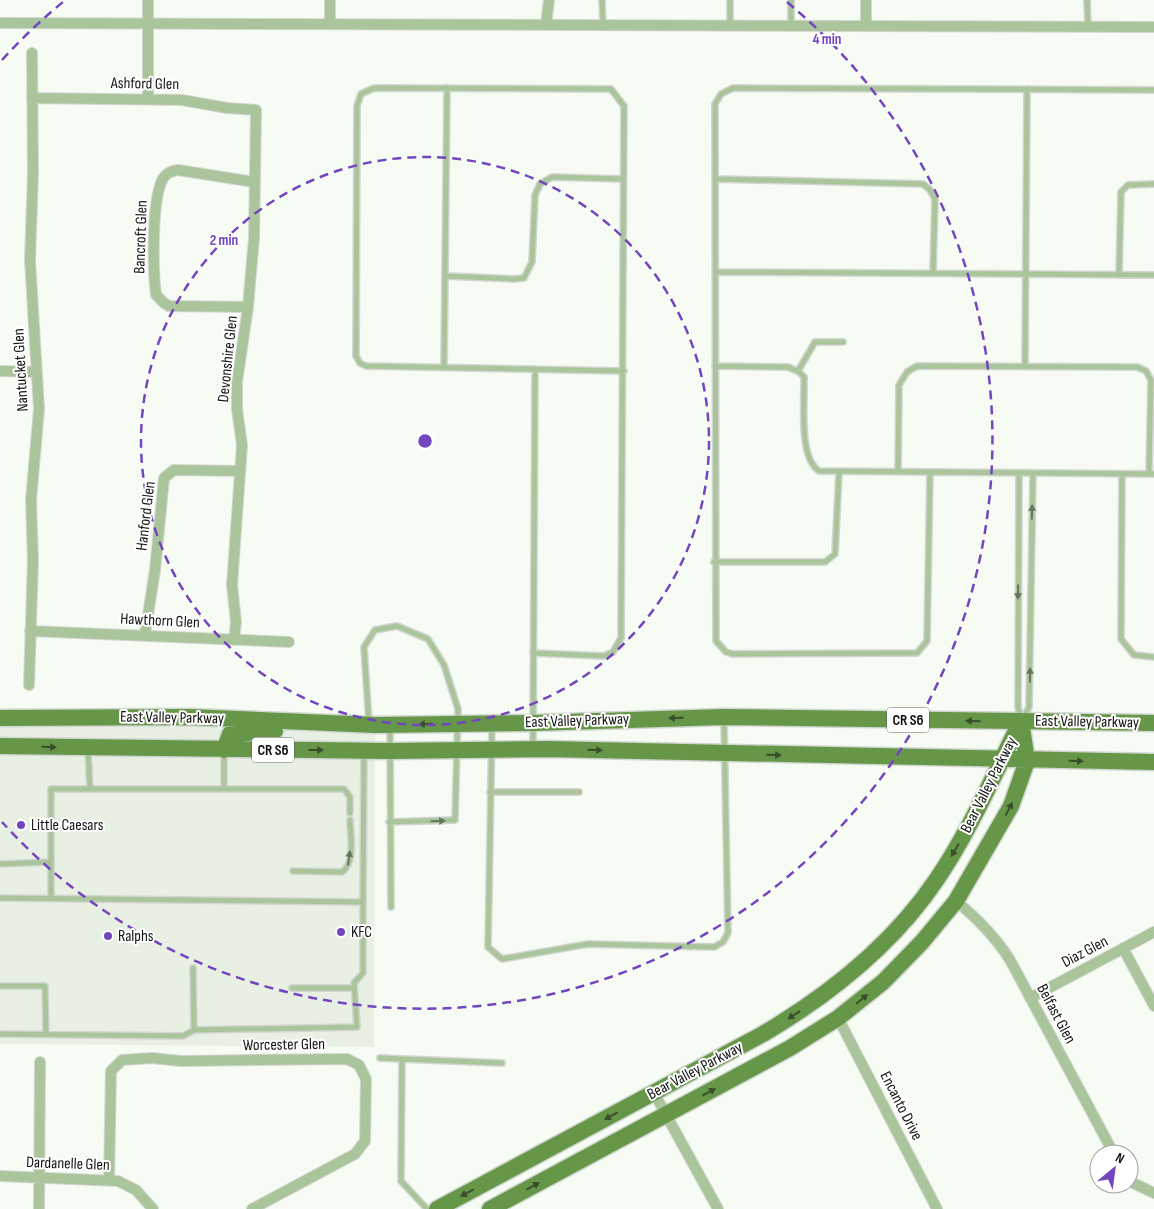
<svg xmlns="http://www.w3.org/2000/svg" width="1154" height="1209" viewBox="0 0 1154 1209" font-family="'Sofia Sans Condensed',sans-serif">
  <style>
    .built { fill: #e8f0e4 }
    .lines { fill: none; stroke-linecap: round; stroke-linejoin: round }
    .lane-casing { stroke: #d2d6d0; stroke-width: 8 }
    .street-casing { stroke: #d2d6d0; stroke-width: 12 }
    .primary-casing { stroke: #d2d6d0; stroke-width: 19 }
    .lane { stroke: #aac59c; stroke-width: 5 }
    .street { stroke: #aac59c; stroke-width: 10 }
    .primary { stroke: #669749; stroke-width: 16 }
    .oneway { fill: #66755d }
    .oneway2 { fill: #384f2a }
    .ring { fill: none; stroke: #7346bf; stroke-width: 2.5; stroke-dasharray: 9 6 }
    .poi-dot { fill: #7346bf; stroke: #fff; stroke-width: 2 }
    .labels { text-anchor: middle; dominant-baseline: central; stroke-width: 4; stroke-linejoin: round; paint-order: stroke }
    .shield { fill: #fff; stroke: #595a58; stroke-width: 1 }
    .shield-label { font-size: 15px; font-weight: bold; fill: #121411 }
    .street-label { font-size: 16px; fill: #121411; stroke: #fff }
    .poi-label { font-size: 16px; fill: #121411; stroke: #fff; text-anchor: start }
    .centre { fill: #7346bf; stroke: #fff; stroke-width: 2.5 }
    .ring-label { font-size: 15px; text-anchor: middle; font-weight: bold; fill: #7346bf; stroke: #fff; stroke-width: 4; stroke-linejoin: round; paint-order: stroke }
  </style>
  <rect width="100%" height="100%" fill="#f6fbf4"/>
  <!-- built -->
  <path class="built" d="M0 718 375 725 374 1047 0 1044Z"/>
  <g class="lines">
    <defs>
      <path id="lane" d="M602 0 603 24
        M791 0V26
        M1087 0 1088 27
        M730 25V0
        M716 179 923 184 930 190 935 199 933 273
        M716 272 1154 275
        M1119 275 1121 192 1128 185 1154 184
        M445 276 514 279 524 278 532 262 535 195 540 184 552 177 623 179
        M715 366 788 367 799 372 804 377C805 401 798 457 819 471L1154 474
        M444 367 447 88
        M1025 367 1027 89
        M798 371 815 342H843
        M898 472 899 385 907 372 917 366 1137 367 1146 371 1151 380 1149 474
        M930 472 927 641 917 653 733 654 726 652 716 641 715 104 721 94 733 88 1154 90
        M1019 473 1018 707 1021 719
        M1122 474 1121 639 1134 655 1154 657
        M714 562H825L835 554 839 472
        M533 653 604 656 613 652 621 638 624 106 611 89 374 88 361 94 357 106 356 356 360 363 366 366 624 371
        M1023 719 1029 707 1033 474
        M369 723 364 647 375 630 397 626 428 639 444 665 458 709 455 820 389 822
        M492 725 488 947 502 959 588 944 714 947 723 942 728 933 724 720
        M390 728 391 907
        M533 746 535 369
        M88 749 90 789
        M224 753V789
        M490 792H579
        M0 864 51 862
        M293 871 342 872C356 862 350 835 350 820
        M0 898 363 902 364 753
        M51 898V789H344L350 797V813
        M193 968 194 1030
        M0 986H45L46 1034
        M292 988H354
        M0 1034 183 1036 194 1030 357 1027 354 983 363 973V902
        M380 1058 402 1059
        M427 1209 401 1181 402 1059 502 1063"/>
      <path id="street" d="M866 0V26
        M0 23 1154 27
        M330 24V0
        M546 24 549 0
        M32 98 182 100 227 108 256 110 254 238 248 307 237 382V409L242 445 232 585 236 622 234 640
        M148 99V0
        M248 307 169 306 164 303 156 295C153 272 151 195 164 177 168 172 172 171 178 170L254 182
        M0 371 36 372
        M30 631 289 642
        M145 634 155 570 164 478 174 470 240 471
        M29 685 33 560 31 500 39 409 30 260 33 173 32 53
        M956 901C978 919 995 936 1010 960L1114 1154
        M1123 948 1154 1006
        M1030 998 1154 932
        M838 1018 937 1209
        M654 1093 718 1209
        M0 1176 118 1181 136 1190 153 1209
        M1129 1178 1133 1183 1154 1193
        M109 1180 111 1071 122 1060 152 1058 181 1061 347 1059 359 1065 366 1079 365 1141 355 1154 252 1209
        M39 1209 40 1062"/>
      <path id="primary" d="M0 718 190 717 375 725 533 723 724 717 1154 723
        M0 746 389 751 547 749 1154 762
        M224 750 230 734 275 731
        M437 1209 763 1034C829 995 894 943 937 879 971 829 994 774 1021 721
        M490 1209 790 1048 838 1018 883 982 922 942 956 901 1011 806 1027 761 1021 721"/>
    </defs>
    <!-- lane casing -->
    <use href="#lane" class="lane-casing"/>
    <!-- street casing -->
    <use href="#street" class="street-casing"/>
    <!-- primary casing -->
    <use href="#primary" class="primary-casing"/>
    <!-- lane -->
    <use href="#lane" class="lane"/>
    <!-- street -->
    <use href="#street" class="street"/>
    <!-- primary -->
    <use href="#primary" class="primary"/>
  </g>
  <!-- one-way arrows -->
  <defs><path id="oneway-solid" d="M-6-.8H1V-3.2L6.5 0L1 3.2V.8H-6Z" transform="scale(1.25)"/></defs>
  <g class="oneway">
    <use href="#oneway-solid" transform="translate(1032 512) rotate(-89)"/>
    <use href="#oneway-solid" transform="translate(1018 592) rotate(90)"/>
    <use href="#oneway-solid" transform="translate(1030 675) rotate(-89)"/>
    <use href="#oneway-solid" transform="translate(438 821) rotate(-1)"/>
    <use href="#oneway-solid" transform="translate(349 858) rotate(-82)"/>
  </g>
  <g class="oneway2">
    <use href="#oneway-solid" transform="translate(676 718) rotate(178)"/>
    <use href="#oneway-solid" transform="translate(973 721) rotate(-179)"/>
    <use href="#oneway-solid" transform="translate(426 724) rotate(179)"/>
    <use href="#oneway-solid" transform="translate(49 747) rotate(2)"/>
    <use href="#oneway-solid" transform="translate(316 750)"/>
    <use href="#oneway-solid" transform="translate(595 750) rotate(2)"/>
    <use href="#oneway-solid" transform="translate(774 755) rotate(1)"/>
    <use href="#oneway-solid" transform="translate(1076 761) rotate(1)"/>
    <use href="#oneway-solid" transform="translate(1009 809) rotate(-62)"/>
    <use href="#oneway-solid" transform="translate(955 850) rotate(121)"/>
    <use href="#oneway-solid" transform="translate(862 999) rotate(-39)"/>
    <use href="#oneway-solid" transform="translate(794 1015) rotate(146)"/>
    <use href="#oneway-solid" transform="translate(709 1092) rotate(-28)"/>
    <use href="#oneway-solid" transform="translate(611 1116) rotate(152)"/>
    <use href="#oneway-solid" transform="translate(533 1186) rotate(-28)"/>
    <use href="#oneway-solid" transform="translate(467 1193) rotate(152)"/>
  </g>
  <!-- distance rings -->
  <g class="ring">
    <circle cx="425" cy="441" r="284"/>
    <path d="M2 60A569 569 0 0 1 63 2M787 2A569 569 0 1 1 2 822"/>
  </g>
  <!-- markers -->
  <g class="poi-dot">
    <circle cx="21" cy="825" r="5"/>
    <circle cx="341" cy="932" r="5"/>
    <circle cx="108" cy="936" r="5"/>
  </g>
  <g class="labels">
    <!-- shield labels -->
    <g class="shield">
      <rect x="887" y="707.5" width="42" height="25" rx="4"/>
      <rect x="252" y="737.5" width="42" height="25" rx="4"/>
    </g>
    <g class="shield-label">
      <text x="908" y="720">CR S6</text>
      <text x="273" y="750">CR S6</text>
    </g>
    <!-- street labels -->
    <g class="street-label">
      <text transform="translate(145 84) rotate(1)">Ashford Glen</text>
      <text transform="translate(141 237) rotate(-88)">Bancroft Glen</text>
      <text transform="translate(228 359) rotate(-84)">Devonshire Glen</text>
      <text transform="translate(21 370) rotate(-93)">Nantucket Glen</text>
      <text transform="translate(146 516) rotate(-83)">Hanford Glen</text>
      <text transform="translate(160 621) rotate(3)">Hawthorn Glen</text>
      <text transform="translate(172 718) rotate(1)">East Valley Parkway</text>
      <text transform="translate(577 721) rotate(-2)">East Valley Parkway</text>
      <text transform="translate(1087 722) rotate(1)">East Valley Parkway</text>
      <text transform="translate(989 785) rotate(-63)">Bear Valley Parkway</text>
      <text transform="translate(1085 952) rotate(-28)">Diaz Glen</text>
      <text transform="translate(1056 1014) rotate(62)">Belfast Glen</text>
      <text transform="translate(284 1045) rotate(-1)">Worcester Glen</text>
      <text transform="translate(695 1071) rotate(-28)">Bear Valley Parkway</text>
      <text transform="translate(901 1106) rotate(63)">Encanto Drive</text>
      <text transform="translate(68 1164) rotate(2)">Dardanelle Glen</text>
    </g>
    <!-- poi labels -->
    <g class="poi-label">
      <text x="31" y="825">Little Caesars</text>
      <text x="351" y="932">KFC</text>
      <text x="118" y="936">Ralphs</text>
    </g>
  </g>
  <circle cx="425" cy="441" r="8" class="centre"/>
  <g class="ring-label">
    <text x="827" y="44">4 min</text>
    <text x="224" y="245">2 min</text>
  </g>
  <!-- north arrow -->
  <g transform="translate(1114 1169) rotate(29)"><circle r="24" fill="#ffffff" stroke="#a0a1a0"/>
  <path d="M0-4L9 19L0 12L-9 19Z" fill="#7346bf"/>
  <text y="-8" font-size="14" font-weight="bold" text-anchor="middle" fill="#121411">N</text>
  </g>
</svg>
